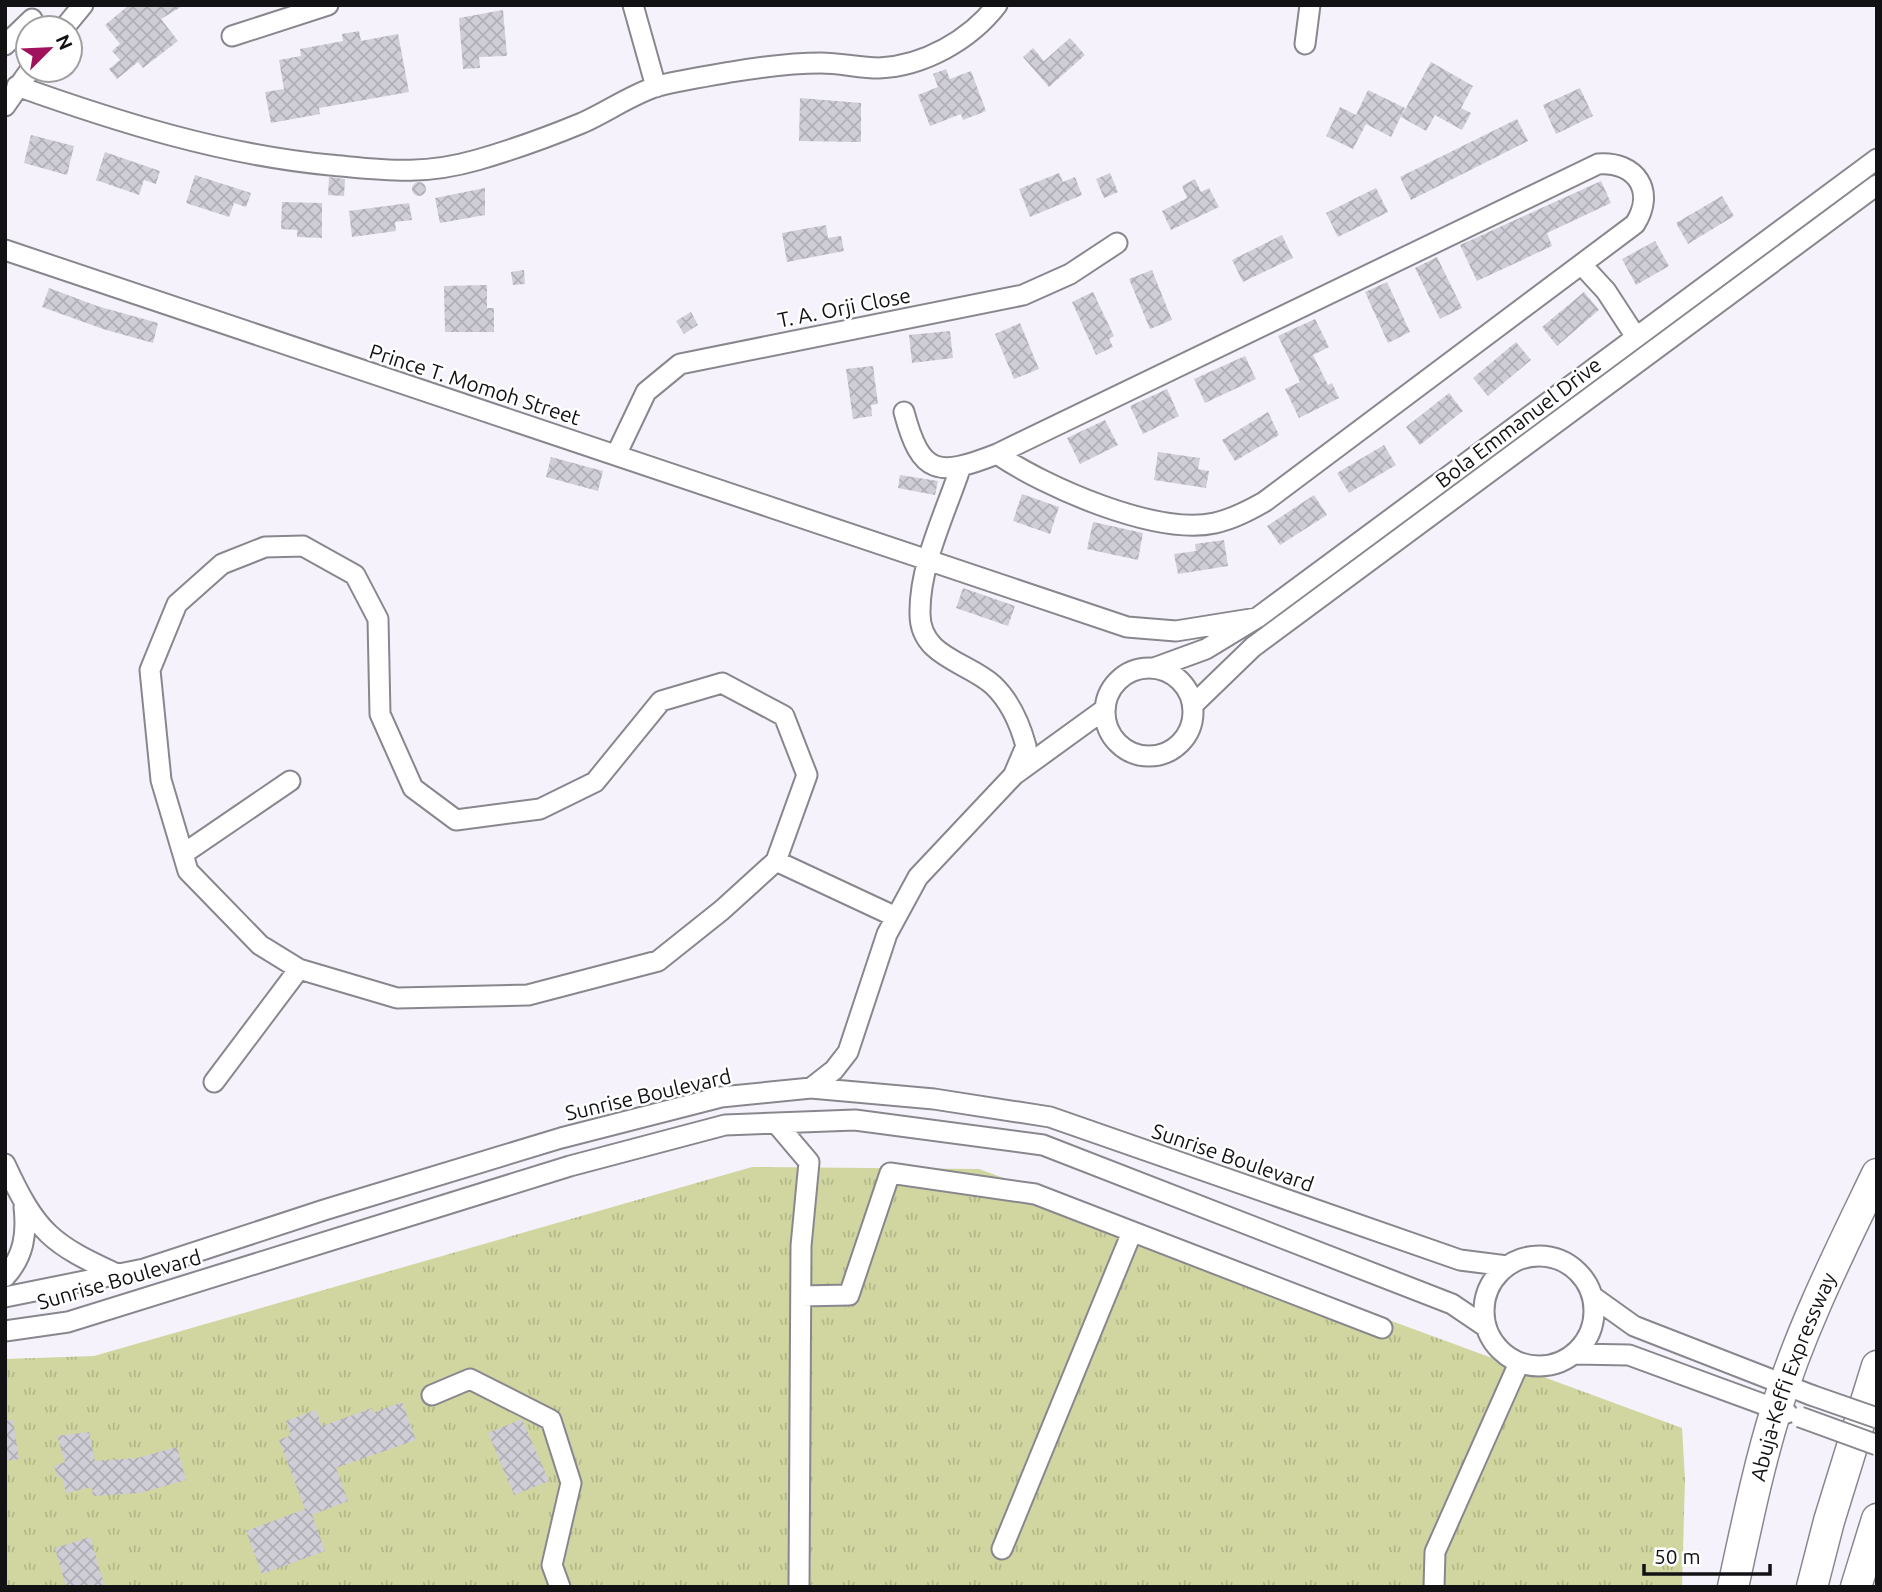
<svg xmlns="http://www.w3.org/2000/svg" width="1882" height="1592" viewBox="0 0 1882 1592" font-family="Ubuntu,sans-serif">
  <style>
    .grass { fill: url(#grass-tufts) }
    .building { fill: url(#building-cross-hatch) }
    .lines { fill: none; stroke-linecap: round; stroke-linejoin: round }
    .minor-casing { stroke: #89878e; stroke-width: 23 }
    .highway-casing { stroke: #89878e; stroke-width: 33 }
    .minor { stroke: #fff; stroke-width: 19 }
    .highway { stroke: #fff; stroke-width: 30 }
    .minor-bridge-casing { stroke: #89878e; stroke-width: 23; stroke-linecap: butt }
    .minor-bridge { stroke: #fff; stroke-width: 19 }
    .labels { text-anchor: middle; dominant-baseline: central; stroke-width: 5; stroke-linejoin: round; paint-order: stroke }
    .street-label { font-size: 21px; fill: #121214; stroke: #fff }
  </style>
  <defs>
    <pattern id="grass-tufts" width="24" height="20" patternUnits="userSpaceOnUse" patternTransform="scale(1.75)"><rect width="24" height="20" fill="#d1d6a0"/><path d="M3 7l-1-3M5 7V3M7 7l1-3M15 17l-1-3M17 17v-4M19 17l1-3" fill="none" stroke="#b2b789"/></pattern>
    <pattern id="building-cross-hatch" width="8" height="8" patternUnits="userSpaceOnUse" patternTransform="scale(1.75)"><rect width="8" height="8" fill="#cfcdd5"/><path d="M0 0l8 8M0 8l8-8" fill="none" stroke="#b1afb6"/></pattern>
  </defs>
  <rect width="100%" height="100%" fill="#f5f2fb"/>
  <!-- grass -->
  <path class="grass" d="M752 1167 979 1169 1682 1428 1685 1479 1682 1587H5V1359L94 1356Z"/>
  <!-- building -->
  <path class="building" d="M129 5H184L161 19 178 41 143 68 138 62 117 79 109 69 120 60 112 51 120 44 105 25Z
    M503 10 507 56 479 57 480 68 463 69 459 18Z
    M359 31 361 41 398 34 409 92 319 108 320 114 271 123 265 92 284 89 279 60 301 56 300 49 343 41 342 34Z
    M1070 38 1085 55 1049 87 1023 57 1033 48 1044 61Z
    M1431 62 1473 86 1461 108 1471 113 1462 130 1435 115 1426 131 1401 117Z
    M946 69 950 79 971 71 986 111 963 120 961 114 930 126 918 95 938 87 933 74Z
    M1580 88 1593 116 1556 134 1543 105Z
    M1368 90 1405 108 1391 137 1366 124 1353 149 1326 136 1340 107 1356 115Z
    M800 98 861 103V142L799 141Z
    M1517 119 1528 141 1411 200 1400 177Z
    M31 135 74 146 67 175 24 163Z
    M105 152 160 171 156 184 144 180 139 195 96 180Z
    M1059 173 1063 182 1075 177 1082 195 1030 217 1019 189Z
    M1110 173 1118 192 1104 198 1096 179Z
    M195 175 251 193 246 207 234 203 229 217 186 203Z
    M329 177 345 179 344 196 328 195Z
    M1195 179 1201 192 1209 188 1219 207 1171 230 1162 211 1187 198 1182 186Z
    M1601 181 1611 203 1547 233 1552 246 1477 281 1460 245Z
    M412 189a7 7 0 1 1 14 0a7 7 0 1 1-14 0Z
    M485 188V215L440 223 435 198Z
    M1376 188 1388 212 1338 237 1326 213Z
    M1722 196 1734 216 1688 244 1676 223Z
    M282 202 322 203V238L297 237V230L281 229Z
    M409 203 412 220 395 222 396 231 352 237 349 211Z
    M826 225 828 238 841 236 844 251 787 262 782 233Z
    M1282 235 1293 258 1243 282 1232 260Z
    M1655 241 1669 266 1636 285 1622 259Z
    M1437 257 1462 308 1440 319 1415 268Z
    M524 270 525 284 513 285 511 272Z
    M1152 270 1172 320 1150 329 1129 279Z
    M1387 282 1410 332 1388 343 1365 292Z
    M487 285V308H494V332H445L444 286Z
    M49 288 97 306 158 323 153 343 103 329 42 307Z
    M1093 292 1114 336 1109 339 1113 347 1096 355 1072 302Z
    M1584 292 1599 310 1557 346 1542 327Z
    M691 312 698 325 684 334 676 321Z
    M1315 319 1329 347 1313 355 1328 385 1332 383 1339 398 1299 418 1285 389 1300 382 1278 336Z
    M1020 323 1039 369 1014 379 995 334Z
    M950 331 953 358 912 363 909 335Z
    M1516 342 1531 360 1488 396 1473 378Z
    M1245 356 1256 379 1205 403 1194 379Z
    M873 366 878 404 871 405 872 416 853 419 846 369Z
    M1167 389 1179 416 1143 434 1130 406Z
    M1449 393 1463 411 1420 445 1406 427Z
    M1268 412 1279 435 1235 461 1222 440Z
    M1105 420 1118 445 1080 464 1067 438Z
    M1384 445 1396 465 1349 493 1337 473Z
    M1158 452 1200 458 1198 469 1209 471 1206 488 1154 480Z
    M551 457 603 471 598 491 546 477Z
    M900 475 938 481 935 495 898 488Z
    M1022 494 1059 507 1050 534 1013 521Z
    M1314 495 1327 515 1280 545 1267 526Z
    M1093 522 1143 533 1138 560 1087 549Z
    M1224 540 1228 566 1178 574 1174 554 1196 551 1195 544Z
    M963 588 1015 606 1008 626 956 608Z
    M402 1402 416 1440 336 1468 348 1501 312 1515 325 1551 262 1574 246 1531 305 1509 279 1440 291 1435 286 1421 316 1410 322 1426 372 1408 373 1413Z
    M522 1419 549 1481 514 1495 488 1433Z
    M13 1420 19 1459 5 1461V1421Z
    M89 1432 95 1461 137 1458 177 1447 186 1480 140 1493 93 1496 92 1487 66 1493 62 1477 58 1478 54 1466 65 1462 57 1436Z
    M90 1537 105 1587H66L55 1548Z"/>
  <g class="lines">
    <defs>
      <path id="minor" d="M633 5 656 87
        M64 28 83 5
        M232 36 328 5
        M1305 44 1310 5
        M5 45 32 19
        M17 86C118 122 223 155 330 165 385 170 421 176 477 160 512 150 548 137 582 123 607 112 632 94 658 86 682 80 707 76 731 72 761 67 791 63 821 63 840 63 860 68 879 68 924 66 970 40 997 5
        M5 106 30 70
        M5 250 1127 627 1176 631 1257 618
        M1582 265 1606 291 1636 337
        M904 412C921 476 938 477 997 454L1598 164C1636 161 1656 191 1635 224L1264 502C1248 511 1233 519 1215 523 1157 536 1045 487 997 454
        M616 455 646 392 680 364 1023 295 1070 274 1117 243
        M960 469C945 514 919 566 920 614 920 657 968 662 993 685 1011 702 1020 724 1026 746L1014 774
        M1154 668 1206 649 1257 618 1877 159
        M1105 712a44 44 0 1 1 88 0a44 44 0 1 1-88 0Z
        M1193 705 1253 647 1877 185
        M183 854 290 781
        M776 861 896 917
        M214 1082 299 969 397 998 528 995 658 961 722 910 776 861 807 775 784 716 722 683 661 701 595 782 540 809 456 820 413 788 380 714 378 619 355 575 303 546 265 547 222 564 177 604 150 670 161 780 188 871 260 945 299 969
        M811 1088 834 1070 848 1052 887 934 918 877 1014 775 1105 709
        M776 1123 809 1162 801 1246 799 1587
        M5 1164C37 1233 51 1244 119 1275
        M1484 1311a55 55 0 1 1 110 0a55 55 0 1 1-110 0Z
        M5 1277C24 1256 27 1234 24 1207
        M801 1296 849 1295 890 1173 1035 1194 1382 1328
        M1592 1296 1634 1326 1811 1395
        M5 1297 144 1269 324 1210 561 1138 721 1097 811 1088 934 1099 1050 1117 1460 1260 1507 1266
        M5 1331 68 1322 570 1166 725 1125 855 1120 1043 1145 1452 1304 1486 1327
        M1575 1354 1629 1355 1787 1413
        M432 1395 470 1379 551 1420 571 1483 552 1565 560 1587
        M1002 1549 1132 1232
        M1434 1587 1435 1552 1519 1363"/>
      <g id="highway">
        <path id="s1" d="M1733 1587C1746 1528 1758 1468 1776 1410 1801 1328 1840 1251 1877 1174"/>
        <path d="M1812 1587 1829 1521 1877 1366"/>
        <path d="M1856 1587 1877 1519"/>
      </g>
    </defs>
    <!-- minor casing -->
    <use href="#minor" class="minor-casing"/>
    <!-- highway casing -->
    <use href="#highway" class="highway-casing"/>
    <!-- minor -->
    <use href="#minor" class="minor"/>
    <!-- highway -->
    <use href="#highway" class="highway"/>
    <defs>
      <path id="minor-bridge" d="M1811 1395 1877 1418
        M1800 1417 1877 1445"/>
    </defs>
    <!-- minor-bridge casing -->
    <use href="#minor-bridge" class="minor-bridge-casing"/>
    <!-- minor-bridge -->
    <use href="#minor-bridge" class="minor-bridge"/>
  </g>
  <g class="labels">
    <!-- street labels -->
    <g class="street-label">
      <text transform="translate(844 307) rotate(-11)">T. A. Orji Close</text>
      <text transform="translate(475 384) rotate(18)">Prince T. Momoh Street</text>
      <text transform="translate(1518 422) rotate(-37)">Bola Emmanuel Drive</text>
      <text transform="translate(648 1094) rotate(-13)">Sunrise Boulevard</text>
      <text transform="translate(1233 1157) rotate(19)">Sunrise Boulevard</text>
      <text transform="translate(119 1279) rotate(-16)">Sunrise Boulevard</text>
      <text stroke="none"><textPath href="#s1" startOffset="219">Abuja-Keffi Expressway</textPath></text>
    </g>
  </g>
  <!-- border -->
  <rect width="1882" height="1592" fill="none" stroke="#121214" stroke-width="14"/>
  <!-- north arrow -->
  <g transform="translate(49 49) rotate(66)"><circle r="33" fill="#ffffff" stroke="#a0a0a1" stroke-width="2"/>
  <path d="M0-5L12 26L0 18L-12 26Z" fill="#a0125c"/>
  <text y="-10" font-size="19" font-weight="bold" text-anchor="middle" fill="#121214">N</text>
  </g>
  <!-- scale -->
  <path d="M1644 1564v10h126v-10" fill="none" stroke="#121214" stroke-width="3.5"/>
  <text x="1654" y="1564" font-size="21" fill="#121214" stroke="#ffffff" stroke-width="5" paint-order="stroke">50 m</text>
</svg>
